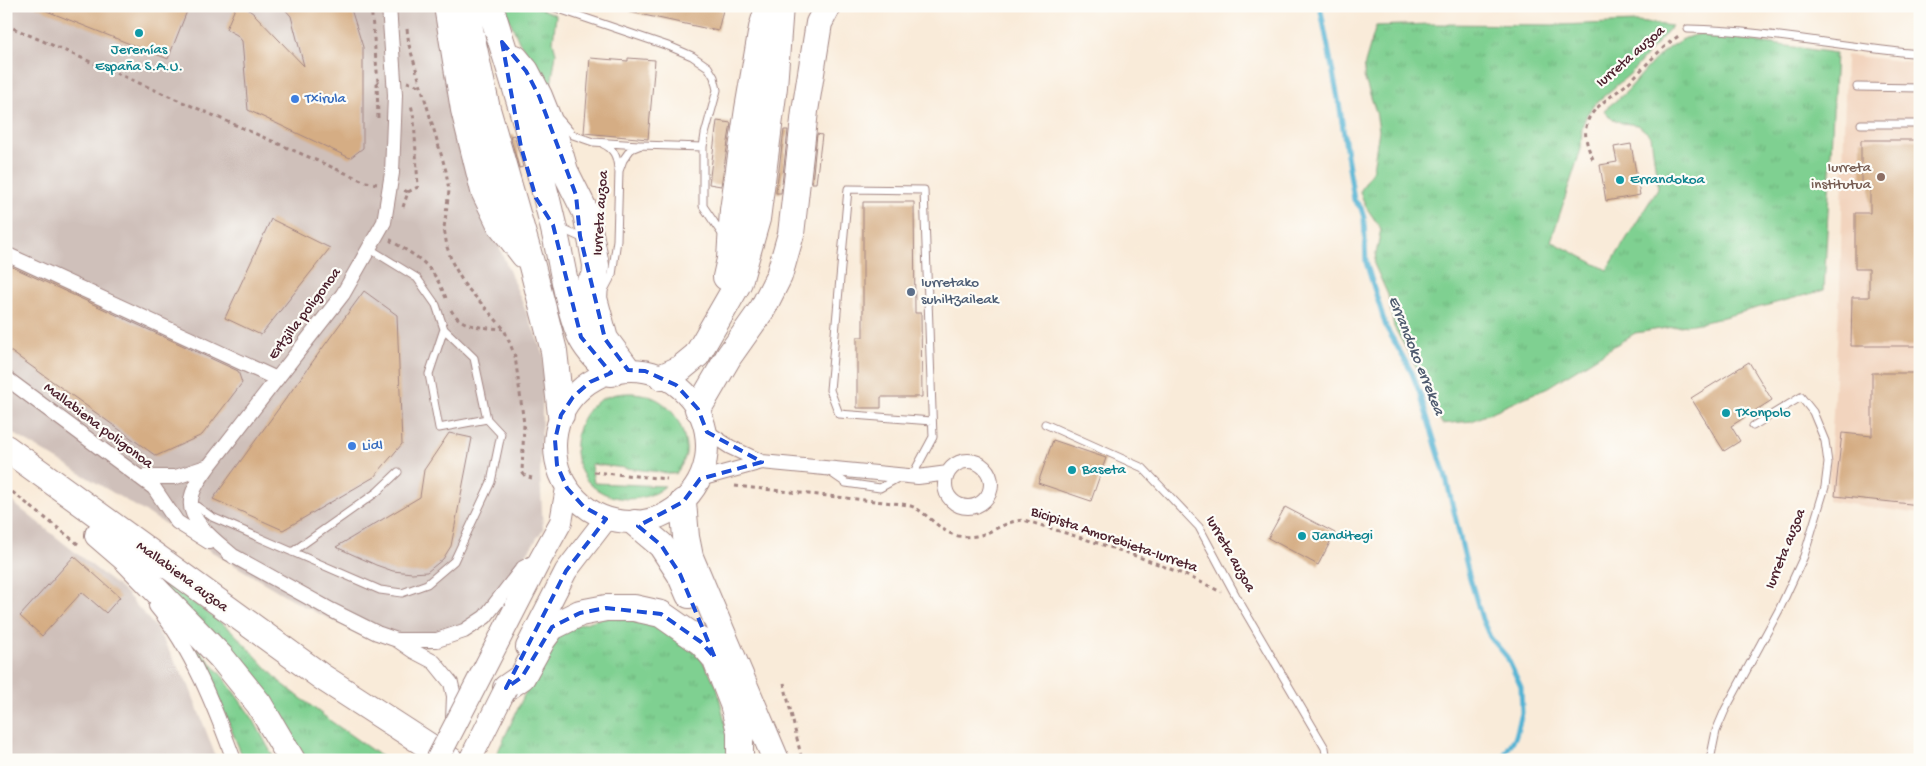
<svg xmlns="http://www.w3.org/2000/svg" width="1926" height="766" viewBox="0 0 1926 766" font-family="'Gochi Hand',sans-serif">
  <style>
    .built { fill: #f2d4be }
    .industrial { fill: #cfc0ba }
    .grass { fill: url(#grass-tufts); stroke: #64785e }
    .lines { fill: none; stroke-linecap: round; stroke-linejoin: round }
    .stream { stroke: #54b3d3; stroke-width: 5 }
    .building { fill: #d5ad84 }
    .lane-casing { stroke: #a28582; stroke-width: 9 }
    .street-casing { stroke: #a28582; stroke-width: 16 }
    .primary-casing { stroke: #a28582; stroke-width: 24 }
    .highway-casing { stroke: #a28582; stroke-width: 28 }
    .path { stroke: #a28582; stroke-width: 3; stroke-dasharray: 4 4; stroke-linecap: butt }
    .lane { stroke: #fff; stroke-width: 7 }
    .street { stroke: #fff; stroke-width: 14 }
    .primary { stroke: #fff; stroke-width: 22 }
    .highway { stroke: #fff; stroke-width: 26 }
    .primary-bridge-casing { stroke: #a28582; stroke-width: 24; stroke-linecap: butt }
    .primary-bridge { stroke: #fff; stroke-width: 22 }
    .marked { fill: none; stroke: #1d4ed8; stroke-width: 4; stroke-dasharray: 10 6; stroke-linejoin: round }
    .culture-dot { fill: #0f9aa8; stroke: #fdfcf7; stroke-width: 2 }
    .shop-dot { fill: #3f7fe0; stroke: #fdfcf7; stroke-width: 2 }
    .education-dot { fill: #8d6e63; stroke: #fdfcf7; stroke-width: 2 }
    .service-dot { fill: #5c6f8a; stroke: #fdfcf7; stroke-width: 2 }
    .labels { text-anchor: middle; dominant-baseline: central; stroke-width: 4.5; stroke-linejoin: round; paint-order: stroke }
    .culture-label { font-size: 15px; fill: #0d838f; stroke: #fdfcf7; text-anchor: start }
    .street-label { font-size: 15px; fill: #4a1f2b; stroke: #fdfcf7 }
    .shop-label { font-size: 15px; fill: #366cbe; stroke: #fdfcf7; text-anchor: start }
    .education-label { font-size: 15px; fill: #785e54; stroke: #fdfcf7; text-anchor: end }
    .service-label { font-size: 15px; fill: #4e5e75; stroke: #fdfcf7; text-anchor: start }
    .water-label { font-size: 16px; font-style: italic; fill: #4e5a6e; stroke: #fdfcf7 }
  </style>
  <defs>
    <pattern id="grass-tufts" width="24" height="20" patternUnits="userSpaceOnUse" patternTransform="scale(1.25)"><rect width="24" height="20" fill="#7fd091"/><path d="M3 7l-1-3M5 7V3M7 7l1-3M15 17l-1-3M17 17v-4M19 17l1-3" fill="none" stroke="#6fb27d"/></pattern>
  </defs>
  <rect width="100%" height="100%" fill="#fdfcf7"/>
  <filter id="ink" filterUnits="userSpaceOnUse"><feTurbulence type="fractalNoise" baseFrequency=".02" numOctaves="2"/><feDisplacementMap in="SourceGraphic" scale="10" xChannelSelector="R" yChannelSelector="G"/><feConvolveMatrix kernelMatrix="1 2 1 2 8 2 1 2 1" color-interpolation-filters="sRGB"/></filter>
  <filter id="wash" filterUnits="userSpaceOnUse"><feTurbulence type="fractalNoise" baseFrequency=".0096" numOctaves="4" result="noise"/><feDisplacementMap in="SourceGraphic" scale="20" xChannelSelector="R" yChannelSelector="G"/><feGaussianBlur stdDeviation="1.12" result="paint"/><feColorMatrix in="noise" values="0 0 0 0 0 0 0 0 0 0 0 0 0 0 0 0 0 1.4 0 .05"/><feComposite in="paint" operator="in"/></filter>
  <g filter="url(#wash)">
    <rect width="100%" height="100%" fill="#f9ebd9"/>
    <!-- built -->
    <path class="built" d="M1846 55 1920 63V514L1828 501 1840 290Z"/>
    <!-- industrial -->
    <path class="industrial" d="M6 6H437L477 193 544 355 540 474 543 529 477 630 425 647 365 636 303 606 6 429Z
      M6 497 125 592 156 628 189 686 217 760H6Z"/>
    <!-- grass -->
    <path class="grass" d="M504 6H534L556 15 553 42 556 53 551 85 519 42Z
      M1637 22 1672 26 1630 74 1597 102 1587 114 1582 127 1581 149 1551 241 1607 270 1658 188 1651 136 1638 125 1622 123 1609 117 1604 110C1612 103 1622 97 1629 89 1650 66 1668 38 1702 34L1836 53 1824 290 1705 322 1635 333 1548 387 1472 421 1442 424 1418 370 1394 327 1388 295 1374 264 1381 229 1366 207 1360 192 1373 169 1379 130 1376 112 1364 77 1365 63 1376 26 1430 24 1560 25Z
      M632 393C659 394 678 411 684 437 685 442 687 448 686 453 685 461 680 467 676 474L591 464 594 483 665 486C642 507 597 502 582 473 569 449 577 412 602 399 612 394 621 393 632 393Z
      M152 572 232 631 280 682 332 722 386 760H301Z
      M613 615 670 630 697 651 717 686 733 760H494L546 648 560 630Z
      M182 630 223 677 253 719 275 760H244L216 693Z"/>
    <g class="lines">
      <!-- stream -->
      <path class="stream" d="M1320 6 1340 109 1354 200 1361 208 1364 218 1366 262 1386 327 1411 371 1420 394 1446 478 1469 575 1482 619 1490 637 1507 657 1521 687 1522 713 1516 736 1501 760"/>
    </g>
    <g id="blocks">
      <!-- building -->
      <path class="building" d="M34 6H189L168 59Z
        M236 6H244L254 14 304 66 291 16 282 6H350L363 47V148L350 158 248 110 242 41 237 35 226 29Z
        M631 6H707L723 10 718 31 630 12Z
        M590 58 628 61V58L655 60 648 139 584 133Z
        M717 121 731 123 721 186 709 184Z
        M784 130H788L781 193H776Z
        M817 134 822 135 816 183H812Z
        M514 135 523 167 519 168 510 136Z
        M1861 140H1920V346H1851L1852 297H1869V269H1855V213H1870V186H1861Z
        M1631 144 1640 195 1606 201 1600 165 1617 162 1614 147Z
        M863 202H914L915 313H921L922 397H881V408H857V337H863Z
        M271 219 330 248 261 335 225 318Z
        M6 264 238 371 242 383 202 435 156 456 6 348Z
        M364 291 397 315 402 444 374 477 283 530 213 499Z
        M1749 362 1772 400 1731 426 1740 441 1724 451 1691 398Z
        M1872 373H1920V505L1835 496 1842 433 1872 436Z
        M449 433 472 438 451 546 443 559 427 572 412 573 393 571 376 565 336 547 420 497 424 470Z
        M1053 440 1106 458 1091 501 1038 483Z
        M1285 507 1335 533 1318 565 1268 538Z
        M74 556 120 597 106 613 82 592 42 636 20 616Z"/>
    </g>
  </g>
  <g filter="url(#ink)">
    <use href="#blocks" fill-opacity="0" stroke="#a28582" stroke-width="1"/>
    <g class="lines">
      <defs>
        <path id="lane" d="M550 6 671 47 692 56 708 67 714 77 717 90 705 134 703 147 641 145 631 149 623 160 619 171 617 240 612 275 604 290
          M1688 29C1766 30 1842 47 1920 54
          M1857 87 1920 88
          M560 120 573 135 593 142 639 145
          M1861 124H1920
          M603 144C614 149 617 156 618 169
          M703 147V206L722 234
          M560 228 584 239
          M370 249 417 278 436 305 444 329 474 358 487 419 439 428 429 374 444 329
          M1045 424 1143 468 1199 527 1236 596 1325 748 1327 760
          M830 472 846 483 880 488 898 478
          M912 476 933 437 924 190 848 189 830 390 839 414 932 421
          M191 502 212 517 380 590 402 593 427 584 454 561 491 482 501 434 487 419
          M292 552 377 492 398 472
          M1710 760 1716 731 1725 710 1779 610 1804 556 1825 487 1828 463 1825 441 1813 412 1801 397 1753 426"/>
        <path id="street" d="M6 254 277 379
          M6 378 154 488 177 522 209 542
          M707 432 730 447 762 462 918 477 948 473
          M945 484a23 23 0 1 1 46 0a23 23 0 1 1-46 0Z
          M139 477H176L209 466
          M700 479 762 462
          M228 553 331 610 377 633 397 640 413 651 434 662 451 683 454 696 453 720
          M234 557C220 544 188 522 191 501 192 488 202 476 209 466L343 294 384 222 392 173 395 95 389 6
          M156 606C192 649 215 708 234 760
          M397 640H437L464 631 485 617 523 568 538 560"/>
        <path id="primary" d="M555 446a76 76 0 1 1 152 0a76 76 0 1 1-152 0Z
          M527 647 566 571 606 519
          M482 673 541 558 561 522 567 488"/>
        <path id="highway" d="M447 6 464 110 484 191 500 224 524 255
          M465 6 487 109 532 266 554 351 561 415
          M490 6C513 78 536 151 553 225 562 261 566 300 580 335 586 349 600 363 611 373
          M515 58 526 71 539 96 555 136 565 171 586 213 596 265 594 300
          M726 277 730 259 733 210 748 109 762 28 768 8
          M590 283 605 339 625 366
          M662 377 680 369 697 355 739 282 757 219 774 87 780 6
          M698 409 729 356 763 308 779 276 791 234 805 111 819 23 828 6
          M6 448 322 677 450 760
          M683 502 686 537 690 557 776 760
          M635 523 661 545 680 574 689 595
          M98 535 127 560 221 657 259 704 292 760
          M506 688 522 677 543 639 552 627 580 613 606 608H634L661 614 701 642 715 658 733 704 740 731V760"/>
      </defs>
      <!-- lane casing -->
      <use href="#lane" class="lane-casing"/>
      <!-- street casing -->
      <use href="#street" class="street-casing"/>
      <!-- primary casing -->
      <use href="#primary" class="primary-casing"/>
      <!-- highway casing -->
      <use href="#highway" class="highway-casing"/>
      <!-- path -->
      <path class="path" d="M371 6 378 82
        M6 25 366 182 377 184
        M407 29 409 45 446 171 449 191 444 228 447 247 452 262 464 284 504 329 515 356 524 424 522 472 525 476 532 478
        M377 82 378 119
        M407 82 420 86
        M1593 159C1587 146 1582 132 1589 118 1598 103 1616 94 1629 82 1646 66 1660 48 1680 35
        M408 192 418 187 414 119 411 104
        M403 207 408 192 403 190
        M392 239 391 241C421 259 432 264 446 298
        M451 310C462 329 484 327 503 329
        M594 472 667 479
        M735 486 902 504C907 505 913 506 917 509 938 522 946 541 976 536 993 533 1004 521 1024 520 1090 541 1159 560 1221 592
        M6 487 78 544
        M784 683 802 760"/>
      <!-- lane -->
      <use href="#lane" class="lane"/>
      <!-- street -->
      <use href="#street" class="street"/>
      <!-- primary -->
      <use href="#primary" class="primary"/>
      <!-- highway -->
      <use href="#highway" class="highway"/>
      <defs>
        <path id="primary-bridge" d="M437 760 482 673
          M470 760 506 688"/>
      </defs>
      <!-- primary-bridge casing -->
      <use href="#primary-bridge" class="primary-bridge-casing"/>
      <!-- primary-bridge -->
      <use href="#primary-bridge" class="primary-bridge"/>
    </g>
  </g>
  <!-- marked area -->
  <path class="marked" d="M502 42 526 71 539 96 576 195 580 236 605 339 628 370 645 371 676 385 698 409 707 432 762 462 700 479 683 502 638 526 661 545 680 574 715 658 701 642 661 614 606 608 580 613 552 627 522 677 506 688 566 571 606 519 584 507 567 488 557 465 555 440 561 415 573 397 590 382 611 373 581 337 553 225 536 198 521 147Z"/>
  <!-- markers -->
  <g class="culture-dot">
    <circle cx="139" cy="33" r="5"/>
    <circle cx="1620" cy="180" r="5"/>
    <circle cx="1726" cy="413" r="5"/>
    <circle cx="1072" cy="470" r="5"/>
    <circle cx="1302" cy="536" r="5"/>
  </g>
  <g class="shop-dot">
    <circle cx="295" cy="99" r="5"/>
    <circle cx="352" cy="446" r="5"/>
  </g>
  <circle class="education-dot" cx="1881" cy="177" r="5"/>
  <circle class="service-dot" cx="911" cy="292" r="5"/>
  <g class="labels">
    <!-- culture labels -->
    <g class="culture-label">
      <text x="139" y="50" text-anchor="middle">Jeremías<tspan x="139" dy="17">España S.A.U.</tspan></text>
      <text x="1630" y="180">Errandokoa</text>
      <text x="1736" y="413">Txonpolo</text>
      <text x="1082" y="470">Baseta</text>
      <text x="1312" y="536">Janditegi</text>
    </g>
    <!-- street labels -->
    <g class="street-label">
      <text transform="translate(1631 57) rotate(-41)">Iurreta auzoa</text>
      <text transform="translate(601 213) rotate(-86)">Iurreta auzoa</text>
      <text transform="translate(305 314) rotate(-53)">Ertzilla poligonoa</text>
      <text transform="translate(98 426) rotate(37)">Mallabiena poligonoa</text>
      <text transform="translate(1114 540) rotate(19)">Bicipista Amorebieta-Iurreta</text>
      <text transform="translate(1786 549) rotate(-68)">Iurreta auzoa</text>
      <text transform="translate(1230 554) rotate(60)">Iurreta auzoa</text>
      <text transform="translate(182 577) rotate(36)">Mallabiena auzoa</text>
    </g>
    <!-- shop labels -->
    <g class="shop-label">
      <text x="305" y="99">Txirula</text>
      <text x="362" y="446">Lidl</text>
    </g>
    <!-- education labels -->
    <g class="education-label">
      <text x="1871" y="168">Iurreta<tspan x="1871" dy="17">institutua</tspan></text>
    </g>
    <!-- service labels -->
    <g class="service-label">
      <text x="921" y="283">Iurretako<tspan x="921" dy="17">suhiltzaileak</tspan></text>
    </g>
    <!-- water labels -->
    <g class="water-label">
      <text transform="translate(1415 356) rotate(68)">Errandoko errekea</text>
    </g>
  </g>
  <!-- margin -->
  <rect width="1926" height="766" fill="none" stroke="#fdfcf7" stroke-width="25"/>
</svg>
